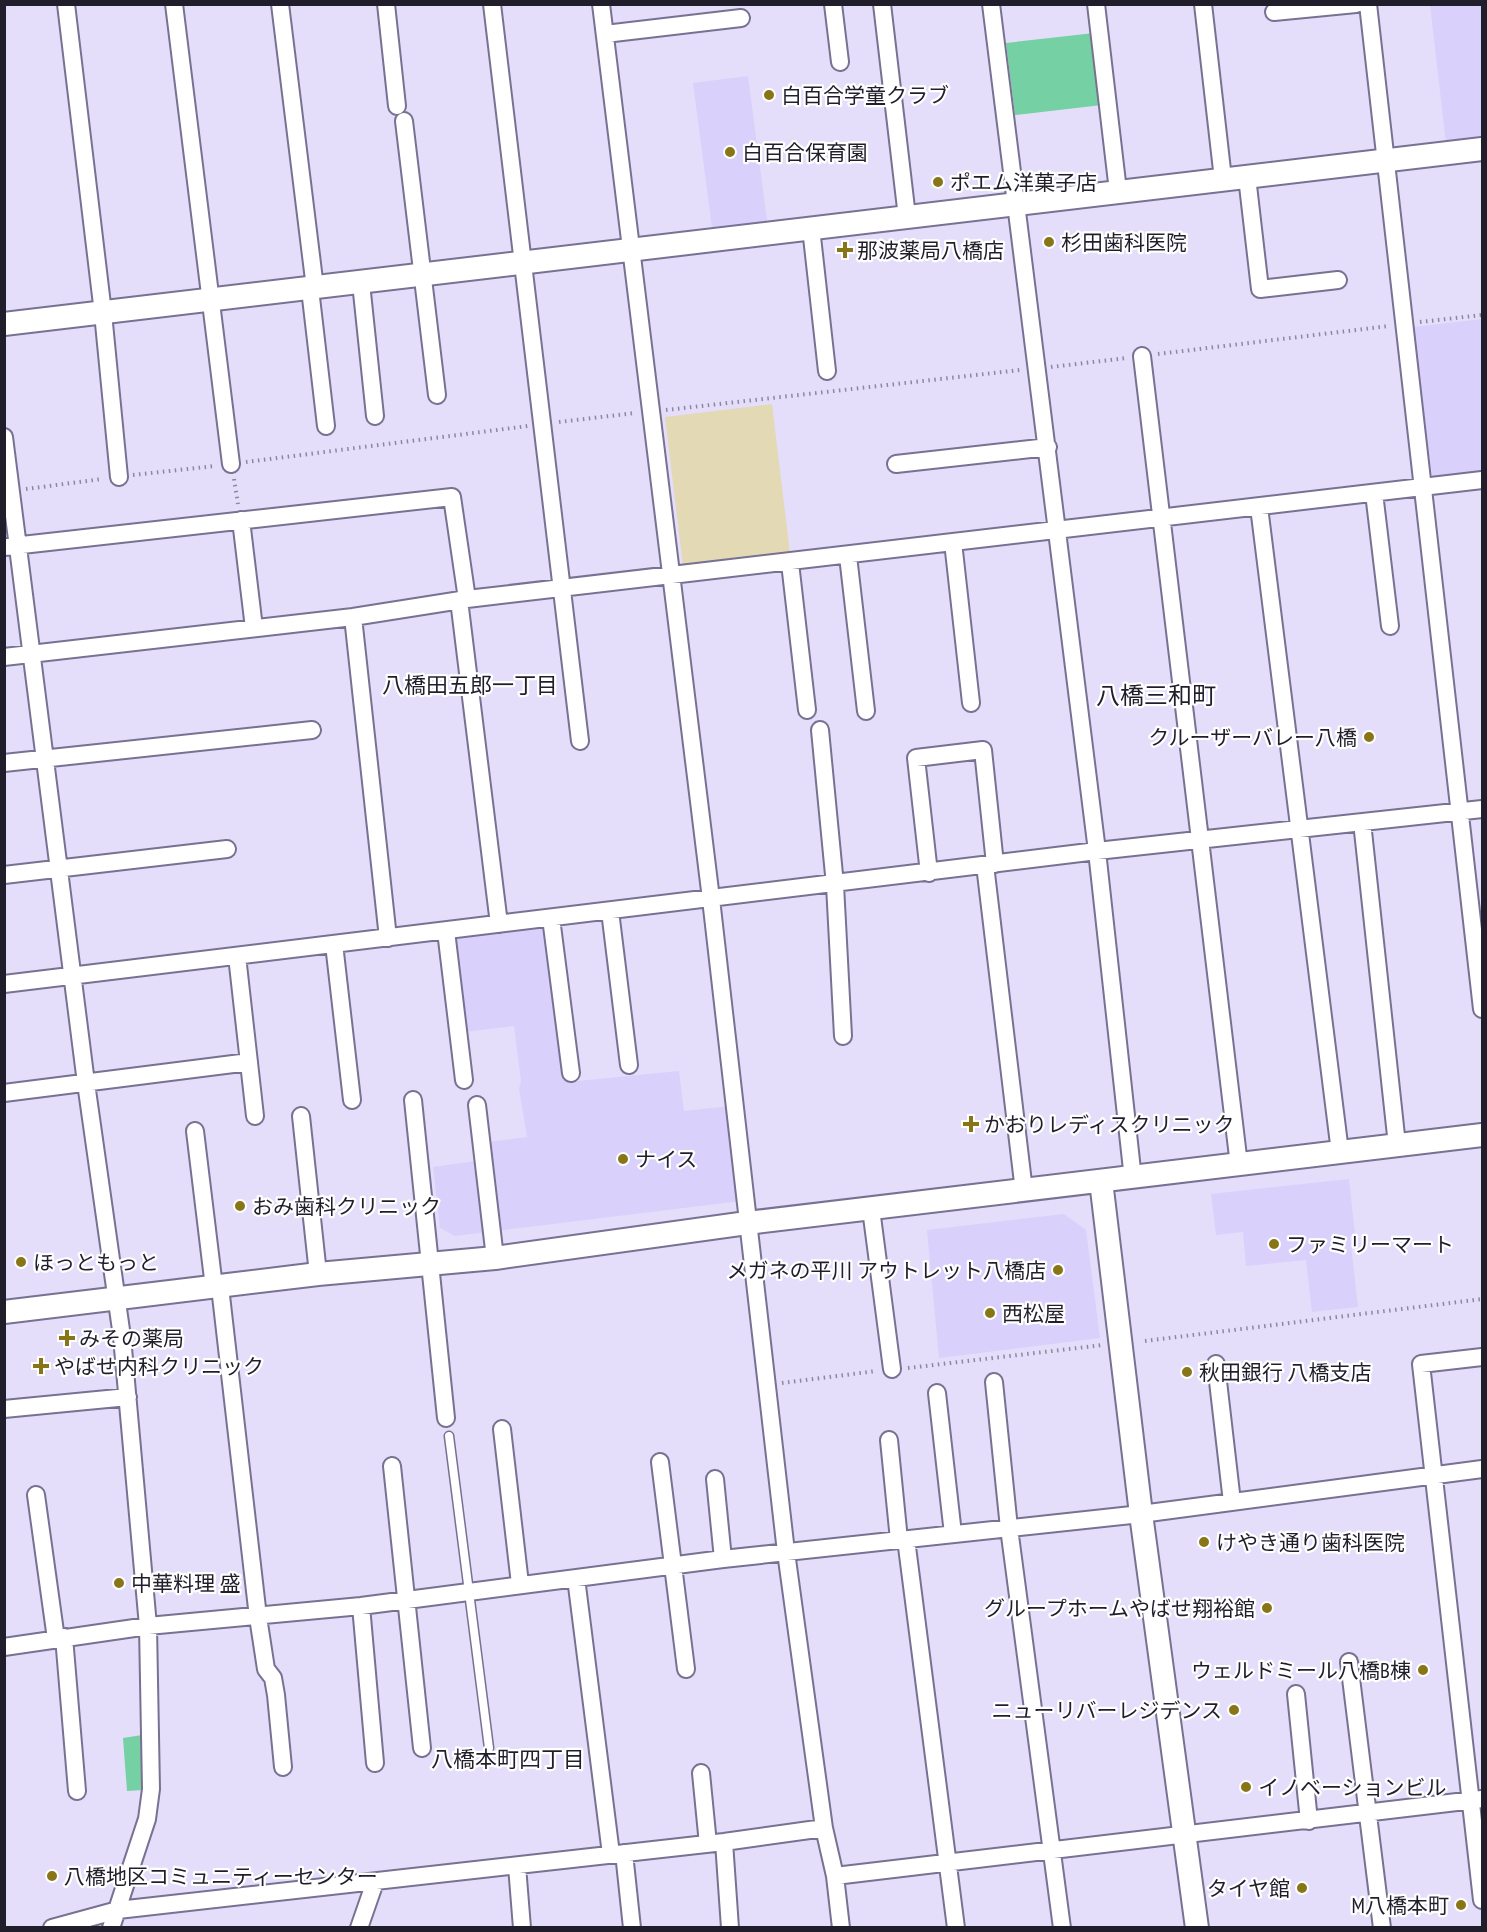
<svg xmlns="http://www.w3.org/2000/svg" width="1487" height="1932" viewBox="0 0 1487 1932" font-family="'PT Sans Narrow','Noto Sans JP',sans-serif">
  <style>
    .built { fill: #d9d1fb }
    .green { fill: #75d1a4 }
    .sand { fill: #e3d9b4 }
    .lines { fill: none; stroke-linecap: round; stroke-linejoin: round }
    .lane-casing { stroke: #787191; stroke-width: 11 }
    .street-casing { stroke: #787191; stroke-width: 20 }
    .secondary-casing { stroke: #787191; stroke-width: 26 }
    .path { stroke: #8c889d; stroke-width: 4; stroke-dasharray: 1.5 4.5; stroke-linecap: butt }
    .lane { stroke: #fff; stroke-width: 8 }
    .street { stroke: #fff; stroke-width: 16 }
    .secondary { stroke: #fff; stroke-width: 22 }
    .poi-dot { fill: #887518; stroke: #fff; stroke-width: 2 }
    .labels { text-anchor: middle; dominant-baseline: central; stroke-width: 4.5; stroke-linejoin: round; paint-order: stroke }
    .poi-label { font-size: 21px; fill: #211e2b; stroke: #fff; text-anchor: start }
    .neighbourhood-label { font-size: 22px; fill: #211e2b; stroke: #fff }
    .quarter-label { font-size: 24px; fill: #211e2b; stroke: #fff }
  </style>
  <rect width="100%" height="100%" fill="#e4defb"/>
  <!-- built -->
  <path class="built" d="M1430 5H1482V140L1446 144Z
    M748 76 767 221 712 228 693 83Z
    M1482 319V477L1433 483 1413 327Z
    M548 924 567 1082 679 1071 684 1111 730 1106 741 1201 455 1236 440 1228 433 1167 490 1159 487 1142 527 1137 519 1089 521 1081 514 1026 464 1032 452 935Z
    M1349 1179 1355 1235 1350 1236 1358 1307 1312 1312 1306 1260 1246 1266 1243 1232 1216 1235 1211 1194Z
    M1064 1214 1086 1230 1100 1338 939 1358 927 1230Z"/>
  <!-- green -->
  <path class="green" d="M1094 33 1102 105 1015 115 1006 43Z
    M142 1735 143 1790 127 1791 123 1738Z"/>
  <!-- sand -->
  <path class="sand" d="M772 404 790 553 683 566 665 417Z"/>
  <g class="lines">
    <defs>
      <path id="lane" d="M449 1436 489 1748"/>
      <path id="street" d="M66 4 103 313 119 477
        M174 4 231 464
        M280 4 315 288
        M386 4 397 106
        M492 4 580 741
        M601 4 711 899 786 1552 824 1828 835 1876 841 1928
        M833 4 840 62
        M882 4 907 217
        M991 4 1097 851 1133 1179
        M1096 4 1118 191
        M1203 4 1223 179
        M1368 4 1482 1009
        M1274 12 1356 4
        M605 34 741 18
        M404 121 437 395
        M1247 177 1260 289 1338 280
        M811 228 827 371
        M361 283 375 416
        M310 289 326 426
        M1142 356 1239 1165
        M4 437 86 1083 122 1337 148 1626 151 1789 147 1819 111 1928
        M896 464 1048 447
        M1374 493 1390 626
        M1259 507 1340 1152
        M241 520 254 628
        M953 542 971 703
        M4 547 452 497 467 599
        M848 556 866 711
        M790 563 807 710
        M459 600 499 924
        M353 617 388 938
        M4 657 353 617 467 599 1482 480
        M820 730 835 885 843 1036
        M4 763 312 730
        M1362 822 1397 1145
        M985 865 1024 1191
        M929 873 916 758 983 750 995 864
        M4 875 227 849
        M610 911 629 1065
        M551 918 571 1073
        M446 931 464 1080
        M334 944 352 1100
        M237 956 255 1116
        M4 984 1097 851 1482 809
        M4 1093 249 1062
        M413 1100 446 1418
        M477 1105 495 1258
        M301 1116 318 1274
        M195 1131 214 1287
        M871 1209 892 1369
        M220 1287 258 1617 266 1669 273 1678 276 1695 283 1767
        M1482 1357 1421 1364 1482 1900
        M1216 1364 1232 1502
        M994 1382 1009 1528 1062 1928
        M937 1393 953 1534
        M4 1409 128 1397
        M502 1429 520 1584
        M889 1440 899 1540
        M660 1462 686 1669
        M392 1466 422 1748
        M715 1479 723 1559
        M36 1495 56 1639
        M906 1539 956 1928
        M576 1578 611 1854
        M361 1606 375 1763
        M64 1637 77 1791
        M4 1647 148 1626 361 1606 723 1559 1141 1514 1482 1469
        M1349 1662 1382 1928
        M1296 1694 1309 1821
        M701 1773 708 1844
        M724 1842 730 1928
        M624 1853 632 1928
        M517 1866 522 1928
        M835 1876 1482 1799
        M52 1928 118 1910 724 1842 824 1828
        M359 1928 375 1882"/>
      <path id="secondary" d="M4 324 1482 149
        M1101 1181 1141 1514 1197 1928
        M4 1312 318 1274 495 1258 747 1223 1482 1135"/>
    </defs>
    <!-- lane casing -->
    <use href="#lane" class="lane-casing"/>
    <!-- street casing -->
    <use href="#street" class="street-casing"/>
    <!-- secondary casing -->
    <use href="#secondary" class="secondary-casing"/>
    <!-- path -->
    <path class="path" d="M1420 322 1482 315
      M1158 354 1389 326
      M1051 367 1127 358
      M666 410 1020 370
      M559 422 635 413
      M246 462 528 426
      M133 475 215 466
      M234 479 238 504
      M26 489 102 479
      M1145 1341 1482 1299
      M908 1368 1103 1345
      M782 1383 876 1371"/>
    <!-- lane -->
    <use href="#lane" class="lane"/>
    <!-- street -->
    <use href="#street" class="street"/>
    <!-- secondary -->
    <use href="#secondary" class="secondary"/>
  </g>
  <!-- markers -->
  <g class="poi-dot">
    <circle cx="769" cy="95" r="6"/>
    <circle cx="730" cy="152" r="6"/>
    <circle cx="938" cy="182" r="6"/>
    <circle cx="1049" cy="242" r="6"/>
    <path d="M842 241h6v6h6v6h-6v6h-6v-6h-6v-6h6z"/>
    <circle cx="1369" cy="737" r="6"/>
    <path d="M968 1115h6v6h6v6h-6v6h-6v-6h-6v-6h6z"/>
    <circle cx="623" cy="1159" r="6"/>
    <circle cx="240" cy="1206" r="6"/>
    <circle cx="1274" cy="1244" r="6"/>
    <circle cx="21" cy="1262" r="6"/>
    <circle cx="1058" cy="1270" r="6"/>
    <circle cx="990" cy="1313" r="6"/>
    <path d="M64 1329h6v6h6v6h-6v6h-6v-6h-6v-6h6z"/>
    <path d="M38 1357h6v6h6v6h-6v6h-6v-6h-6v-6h6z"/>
    <circle cx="1187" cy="1372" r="6"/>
    <circle cx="1204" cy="1542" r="6"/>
    <circle cx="119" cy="1583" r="6"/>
    <circle cx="1267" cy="1608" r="6"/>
    <circle cx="1423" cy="1670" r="6"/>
    <circle cx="1234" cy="1710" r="6"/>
    <circle cx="1246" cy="1787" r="6"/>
    <circle cx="52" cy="1876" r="6"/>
    <circle cx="1302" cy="1888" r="6"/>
    <circle cx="1461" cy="1905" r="6"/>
  </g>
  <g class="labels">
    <!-- poi labels -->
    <g class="poi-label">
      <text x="781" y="95">白百合学童クラブ</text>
      <text x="742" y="152">白百合保育園</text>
      <text x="950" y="182">ポエム洋菓子店</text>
      <text x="1061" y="242">杉田歯科医院</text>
      <text x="857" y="250">那波薬局八橋店</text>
      <text x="1357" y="737" text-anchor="end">クルーザーバレー八橋</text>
      <text x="984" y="1124">かおりレディスクリニック</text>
      <text x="635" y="1159">ナイス</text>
      <text x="252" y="1206">おみ歯科クリニック</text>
      <text x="1286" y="1244">ファミリーマート</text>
      <text x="33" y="1262">ほっともっと</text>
      <text x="1046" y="1270" text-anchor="end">メガネの平川 アウトレット八橋店</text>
      <text x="1002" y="1313">西松屋</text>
      <text x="79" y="1338">みその薬局</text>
      <text x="54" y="1366">やばせ内科クリニック</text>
      <text x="1199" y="1372">秋田銀行 八橋支店</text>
      <text x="1216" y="1542">けやき通り歯科医院</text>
      <text x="131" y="1583">中華料理 盛</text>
      <text x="1255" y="1608" text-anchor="end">グループホームやばせ翔裕館</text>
      <text x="1411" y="1670" text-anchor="end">ウェルドミール八橋B棟</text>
      <text x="1222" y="1710" text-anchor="end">ニューリバーレジデンス</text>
      <text x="1258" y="1787">イノベーションビル</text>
      <text x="64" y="1876">八橋地区コミュニティーセンター</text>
      <text x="1290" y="1888" text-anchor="end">タイヤ館</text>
      <text x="1449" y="1905" text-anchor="end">M八橋本町</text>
    </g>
    <!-- neighbourhood labels -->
    <g class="neighbourhood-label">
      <text x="470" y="685">八橋田五郎一丁目</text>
      <text x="508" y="1759">八橋本町四丁目</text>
    </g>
    <!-- quarter labels -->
    <g class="quarter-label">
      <text x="1156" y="695">八橋三和町</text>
    </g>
  </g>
  <!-- border -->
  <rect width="1487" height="1932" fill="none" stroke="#211e2b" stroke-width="12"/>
</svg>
